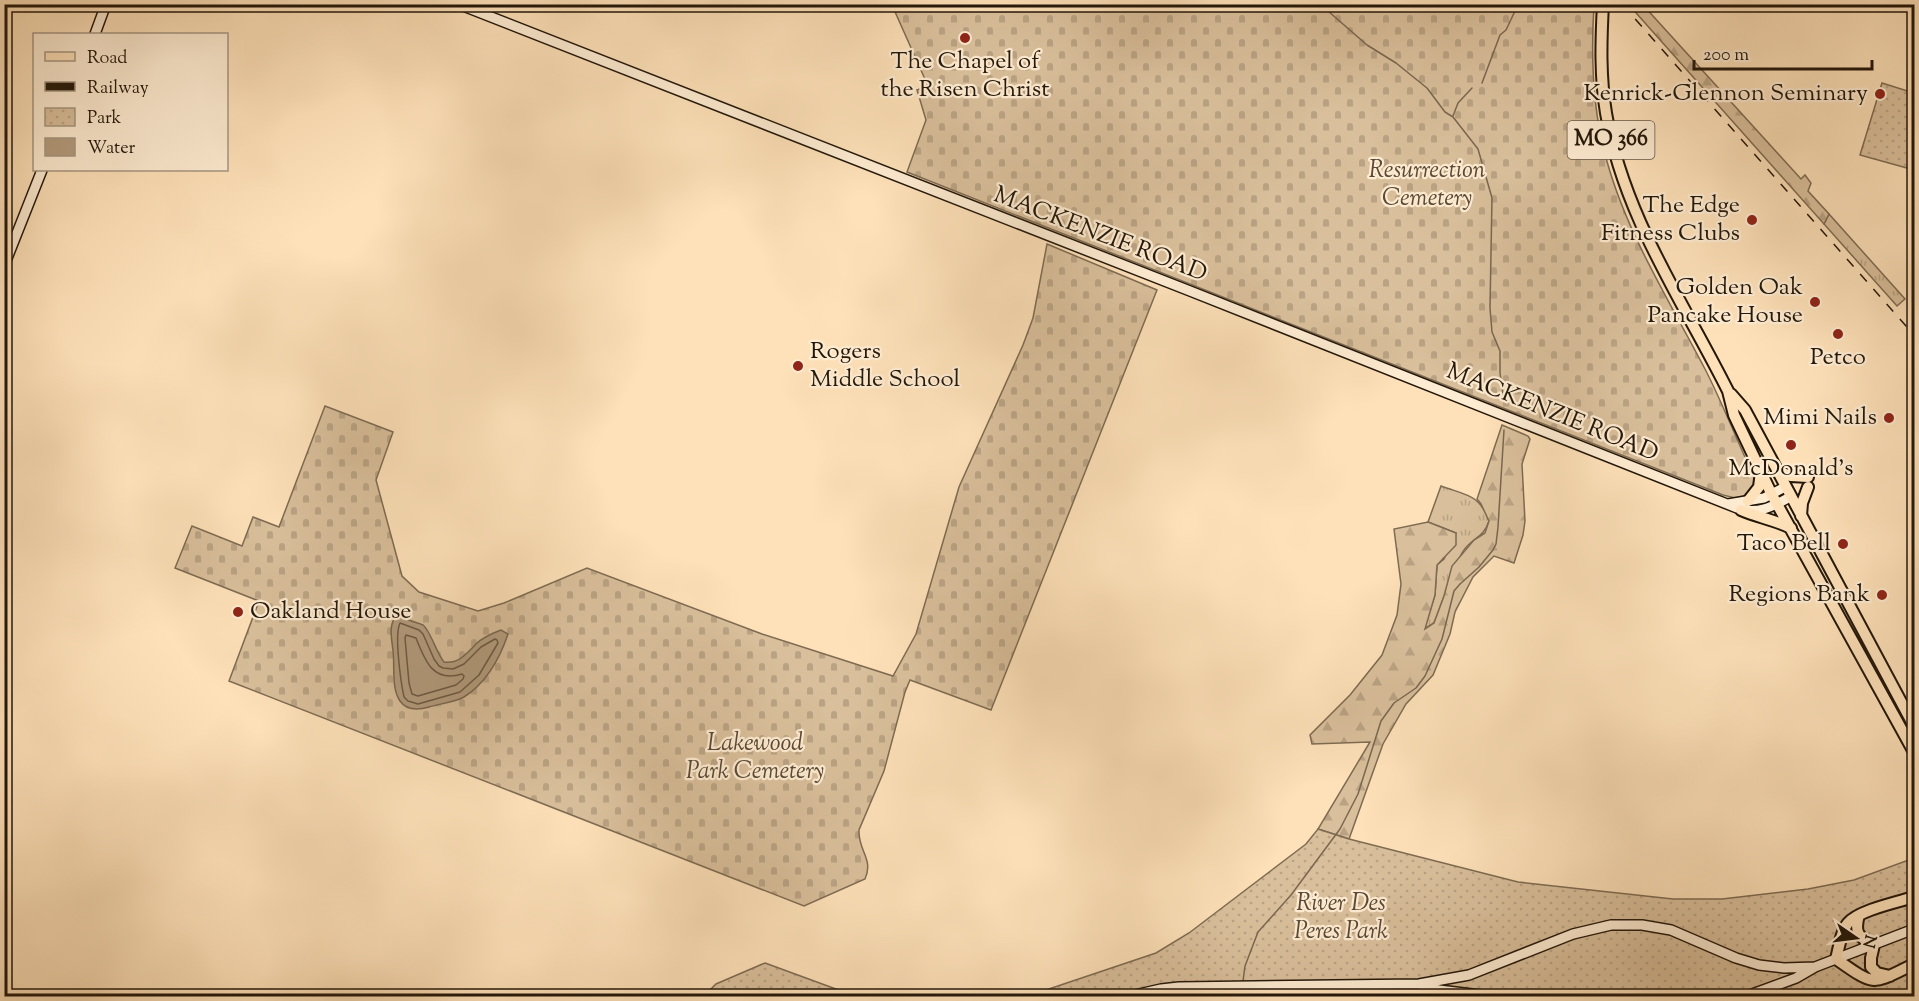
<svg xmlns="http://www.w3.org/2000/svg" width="1919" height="1001" viewBox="0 0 1919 1001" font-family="'Sorts Mill Goudy',serif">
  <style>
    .grass { fill: url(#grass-tufts); stroke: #7e6b52; stroke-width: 1.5 }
    .forest { fill: url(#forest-firs); stroke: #7e6b52; stroke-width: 1.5 }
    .cemetery { fill: url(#cemetery-stones); stroke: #7e6b52; stroke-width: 1.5 }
    .park { fill: url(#park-dots); stroke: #7e6b52; stroke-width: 1.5 }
    .water { fill: #b49c7e; stroke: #7a6750; stroke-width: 1.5 }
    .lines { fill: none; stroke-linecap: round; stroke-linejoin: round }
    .shore { stroke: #6c5a44; stroke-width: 1.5 }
    .stream { stroke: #7a6750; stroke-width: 1.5 }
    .secondary-casing { stroke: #23170a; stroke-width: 12 }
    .primary-casing { stroke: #23170a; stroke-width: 14 }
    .secondary { stroke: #feecd2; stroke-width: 9 }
    .primary { stroke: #fee1b9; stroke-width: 10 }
    .rail { stroke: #23170a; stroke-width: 1.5; stroke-dasharray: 10 10; stroke-linecap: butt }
    .poi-dot { fill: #8f2418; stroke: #feecd2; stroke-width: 2 }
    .labels { text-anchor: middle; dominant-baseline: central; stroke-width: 4.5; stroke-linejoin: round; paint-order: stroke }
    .shield { fill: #feecd2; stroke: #655746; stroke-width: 1.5 }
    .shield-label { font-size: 22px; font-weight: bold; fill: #23170a }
    .poi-label { font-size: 24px; fill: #23170a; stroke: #feecd2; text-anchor: end }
    .park-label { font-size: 24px; font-style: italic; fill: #5a4936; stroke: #feecd2 }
    .street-label { font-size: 24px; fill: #23170a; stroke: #feecd2 }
  </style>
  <defs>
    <pattern id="grass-tufts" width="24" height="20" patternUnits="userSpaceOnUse" patternTransform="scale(1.5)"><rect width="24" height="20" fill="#d9bf9b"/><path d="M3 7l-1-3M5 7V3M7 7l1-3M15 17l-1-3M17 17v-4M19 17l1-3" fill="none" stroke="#baa384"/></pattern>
    <pattern id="forest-firs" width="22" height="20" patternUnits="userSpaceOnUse" patternTransform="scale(1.5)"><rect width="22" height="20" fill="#d9bf9b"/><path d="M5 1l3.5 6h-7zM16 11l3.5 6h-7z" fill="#baa384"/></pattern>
    <pattern id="cemetery-stones" width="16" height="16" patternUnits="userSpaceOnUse" patternTransform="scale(1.5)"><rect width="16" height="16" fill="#d9bf9b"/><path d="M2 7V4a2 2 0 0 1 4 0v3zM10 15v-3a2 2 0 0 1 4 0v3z" fill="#baa384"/></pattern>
    <pattern id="park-dots" width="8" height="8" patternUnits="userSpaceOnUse" patternTransform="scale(1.5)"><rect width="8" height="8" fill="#d9bf9b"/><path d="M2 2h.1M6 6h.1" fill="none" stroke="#baa384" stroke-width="1.8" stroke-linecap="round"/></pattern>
  </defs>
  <rect width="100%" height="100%" fill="#fee1b9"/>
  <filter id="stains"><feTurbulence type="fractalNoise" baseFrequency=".00333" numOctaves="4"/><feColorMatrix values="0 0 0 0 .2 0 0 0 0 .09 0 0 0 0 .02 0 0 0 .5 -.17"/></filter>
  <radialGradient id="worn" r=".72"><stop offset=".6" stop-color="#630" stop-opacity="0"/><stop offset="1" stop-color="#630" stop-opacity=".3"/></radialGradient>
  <!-- grass -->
  <path class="grass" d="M1829 214 1905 299 1897 306 1824 224Z
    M1441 486C1465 495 1480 494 1489 521 1483 540 1471 537 1462 553 1451 573 1443 601 1434 623L1424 629 1435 595 1437 565 1444 559 1456 533 1428 522Z"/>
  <!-- forest -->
  <path class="forest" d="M1629 5H1643L1801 179 1805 175 1811 183 1808 191 1829 214 1824 224Z
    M1502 425 1528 436 1530 439 1522 464 1525 521 1523 535 1514 563 1494 556 1473 577 1455 612 1450 634 1433 675 1406 704 1383 744 1349 839 1318 829 1370 742 1312 744 1310 735 1350 695 1382 655 1397 615 1401 584 1394 529 1428 522 1456 533V545L1437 565 1435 595 1425 629 1434 623 1444 596 1452 566 1474 540 1485 533 1489 521 1481 504 1477 499Z"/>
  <!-- cemetery -->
  <path class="cemetery" d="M892 5H1594C1591 53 1592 103 1604 150 1623 228 1668 298 1705 369 1723 404 1737 441 1754 477L1755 483 1749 495 1735 498 1723 495 907 172 926 120 917 90 928 86Z
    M1047 244 1157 290 991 710 910 680 905 692 884 771 859 830C858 851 874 859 865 879L804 906 229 681 259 601 175 568 192 526 242 546 253 517 279 527 325 406 393 432 376 480 402 576 419 592 478 611 504 603 587 568 762 634 893 676 916 634 959 487 1023 345 1033 318Z"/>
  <!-- park -->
  <path class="park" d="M1882 83 1914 93V170L1860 155Z
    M1318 829 1349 839 1518 882 1673 899H1722L1808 889 1854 880 1914 858V996H1028L1156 953 1189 933 1306 844Z
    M765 963 855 996H704L716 984Z"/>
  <!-- water -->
  <path class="water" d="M396 616C403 616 404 617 409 620 413 622 419 623 423 625 430 630 437 654 444 662 459 664 466 654 476 644 482 638 493 633 501 630L508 634C500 658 486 683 464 697 455 702 439 704 429 707 419 710 407 711 400 701 391 688 395 666 393 651 392 640 388 626 396 616Z"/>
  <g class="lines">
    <!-- shore -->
    <path class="shore" d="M400 623 419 630 423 634 434 659 439 666 443 668 453 669 464 664 481 647 495 639 497 640 498 643 479 675 460 692 418 704 408 701 404 697C401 683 394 635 400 623Z
      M406 635 416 638C425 661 433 683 462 674L464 676 463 679 456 685 418 696 412 694 409 683 405 638Z"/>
    <!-- stream -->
    <path class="stream" d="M1320 4 1367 45 1396 63 1427 88 1445 112 1453 117 1478 149 1492 198 1490 308 1492 332 1500 351V373L1504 401
      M1482 83 1500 35 1506 30 1515 11 1530 4
      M1453 116 1458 103 1472 88
      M1243 981 1245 966 1258 932 1291 895 1340 829 1358 794 1381 721 1394 703 1416 688 1425 676 1442 639 1454 591 1460 584 1479 567 1493 550 1496 544 1498 527 1504 430
      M1242 996V989"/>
    <defs>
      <path id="secondary" d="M458 4 1190 291 1737 508C1757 515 1772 507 1790 497
        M95 34 106 4
        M4 266 42 170
        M1728 504 1764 498 1785 487
        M1421 985 1439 990 1489 996
        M1130 996 1161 989 1179 987 1419 984 1469 975 1573 934 1611 925H1642L1671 930 1736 958 1759 965 1784 968 1815 967
        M1747 996 1796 978 1815 967 1914 929"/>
      <path id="primary" d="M1603 4C1601 41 1600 77 1606 113 1623 215 1683 301 1728 391L1734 415 1772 495 1914 752
        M1731 394 1745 410 1914 726
        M1777 471 1791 476 1808 477
        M1748 501 1759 487 1761 472
        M1741 510C1757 517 1775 520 1791 528
        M1801 516 1802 503 1808 487
        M1914 897C1898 902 1859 910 1848 923 1841 931 1839 948 1836 959 1876 987 1871 985 1914 964
        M1859 915C1854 933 1858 937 1874 945L1871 958V967L1877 973 1890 976"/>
    </defs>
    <!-- secondary casing -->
    <use href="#secondary" class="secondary-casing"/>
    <!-- primary casing -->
    <use href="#primary" class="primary-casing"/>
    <!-- secondary -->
    <use href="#secondary" class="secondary"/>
    <!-- primary -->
    <use href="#primary" class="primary"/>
    <!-- rail -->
    <path class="rail" d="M1622 4 1914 335"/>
  </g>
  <!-- markers -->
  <g class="poi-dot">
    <circle cx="965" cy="38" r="6"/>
    <circle cx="1880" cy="94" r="6"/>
    <circle cx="1752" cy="220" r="6"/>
    <circle cx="1815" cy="302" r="6"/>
    <circle cx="1838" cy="334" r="6"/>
    <circle cx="798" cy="366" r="6"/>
    <circle cx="1889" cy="418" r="6"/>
    <circle cx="1791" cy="445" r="6"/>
    <circle cx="1843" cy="544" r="6"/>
    <circle cx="1882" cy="595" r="6"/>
    <circle cx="238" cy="612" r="6"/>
  </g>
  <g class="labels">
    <!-- shield labels -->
    <rect class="shield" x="1567.5" y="121" width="87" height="38" rx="4.5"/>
    <g class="shield-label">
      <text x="1611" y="140">MO 366</text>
    </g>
    <!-- poi labels -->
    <g class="poi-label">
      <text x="965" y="62" text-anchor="middle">The Chapel of<tspan x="965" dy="28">the Risen Christ</tspan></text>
      <text x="1868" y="94">Kenrick-Glennon Seminary</text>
      <text x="1740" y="206">The Edge<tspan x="1740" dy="28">Fitness Clubs</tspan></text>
      <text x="1803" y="288">Golden Oak<tspan x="1803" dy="28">Pancake House</tspan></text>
      <text x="810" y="352" text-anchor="start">Rogers<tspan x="810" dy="28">Middle School</tspan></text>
      <text x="1838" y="358" text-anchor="middle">Petco</text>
      <text x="1877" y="418">Mimi Nails</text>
      <text x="1791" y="469" text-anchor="middle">McDonald's</text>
      <text x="1831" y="544">Taco Bell</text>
      <text x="1870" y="595">Regions Bank</text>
      <text x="250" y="612" text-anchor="start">Oakland House</text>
    </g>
    <!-- park labels -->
    <g class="park-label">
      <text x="1427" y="171">Resurrection<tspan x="1427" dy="28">Cemetery</tspan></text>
      <text x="755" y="744">Lakewood<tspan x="755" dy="28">Park Cemetery</tspan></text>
      <text x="1341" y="904">River Des<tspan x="1341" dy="28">Peres Park</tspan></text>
    </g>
    <!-- street labels -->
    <g class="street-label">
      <text transform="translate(1100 235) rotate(21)">MACKENZIE ROAD</text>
      <text transform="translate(1552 413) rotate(22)">MACKENZIE ROAD</text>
    </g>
  </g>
  <!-- margin -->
  <rect width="1919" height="1001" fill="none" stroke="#fee1b9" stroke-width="24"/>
  <rect x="6" y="6" width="1907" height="989" fill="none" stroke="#23170a" stroke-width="3"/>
  <rect x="12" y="12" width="1895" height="977" fill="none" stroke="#23170a" stroke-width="1.5"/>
  <!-- legend -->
  <rect x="33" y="33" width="195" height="138" fill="#feecd2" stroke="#a69782" stroke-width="1.5"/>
  <rect x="45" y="52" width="30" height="9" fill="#fee1b9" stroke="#a69782" stroke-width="1.5"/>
  <text x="87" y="63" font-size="18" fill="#23170a">Road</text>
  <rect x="45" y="82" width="30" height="9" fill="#23170a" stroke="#a69782" stroke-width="1.5"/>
  <text x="87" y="93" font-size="18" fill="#23170a">Railway</text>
  <rect x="45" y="108" width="30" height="18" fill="url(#park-dots)" stroke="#a69782" stroke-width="1.5"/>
  <text x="87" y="123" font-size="18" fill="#23170a">Park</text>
  <rect x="45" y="138" width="30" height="18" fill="#b49c7e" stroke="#a69782" stroke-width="1.5"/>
  <text x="87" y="153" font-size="18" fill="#23170a">Water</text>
  <!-- north arrow -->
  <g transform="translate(1856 938) rotate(104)" stroke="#feecd2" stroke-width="4.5" paint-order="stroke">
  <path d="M0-4.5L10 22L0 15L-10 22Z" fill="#23170a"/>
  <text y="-9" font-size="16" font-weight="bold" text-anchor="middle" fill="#23170a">N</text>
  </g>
  <!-- scale -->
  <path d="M1694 60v9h178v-9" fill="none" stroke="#23170a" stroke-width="3"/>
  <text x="1703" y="60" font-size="18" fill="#23170a" stroke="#feecd2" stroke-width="4.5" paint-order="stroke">200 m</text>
  <rect width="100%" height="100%" filter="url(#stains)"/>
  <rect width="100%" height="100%" fill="url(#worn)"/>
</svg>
